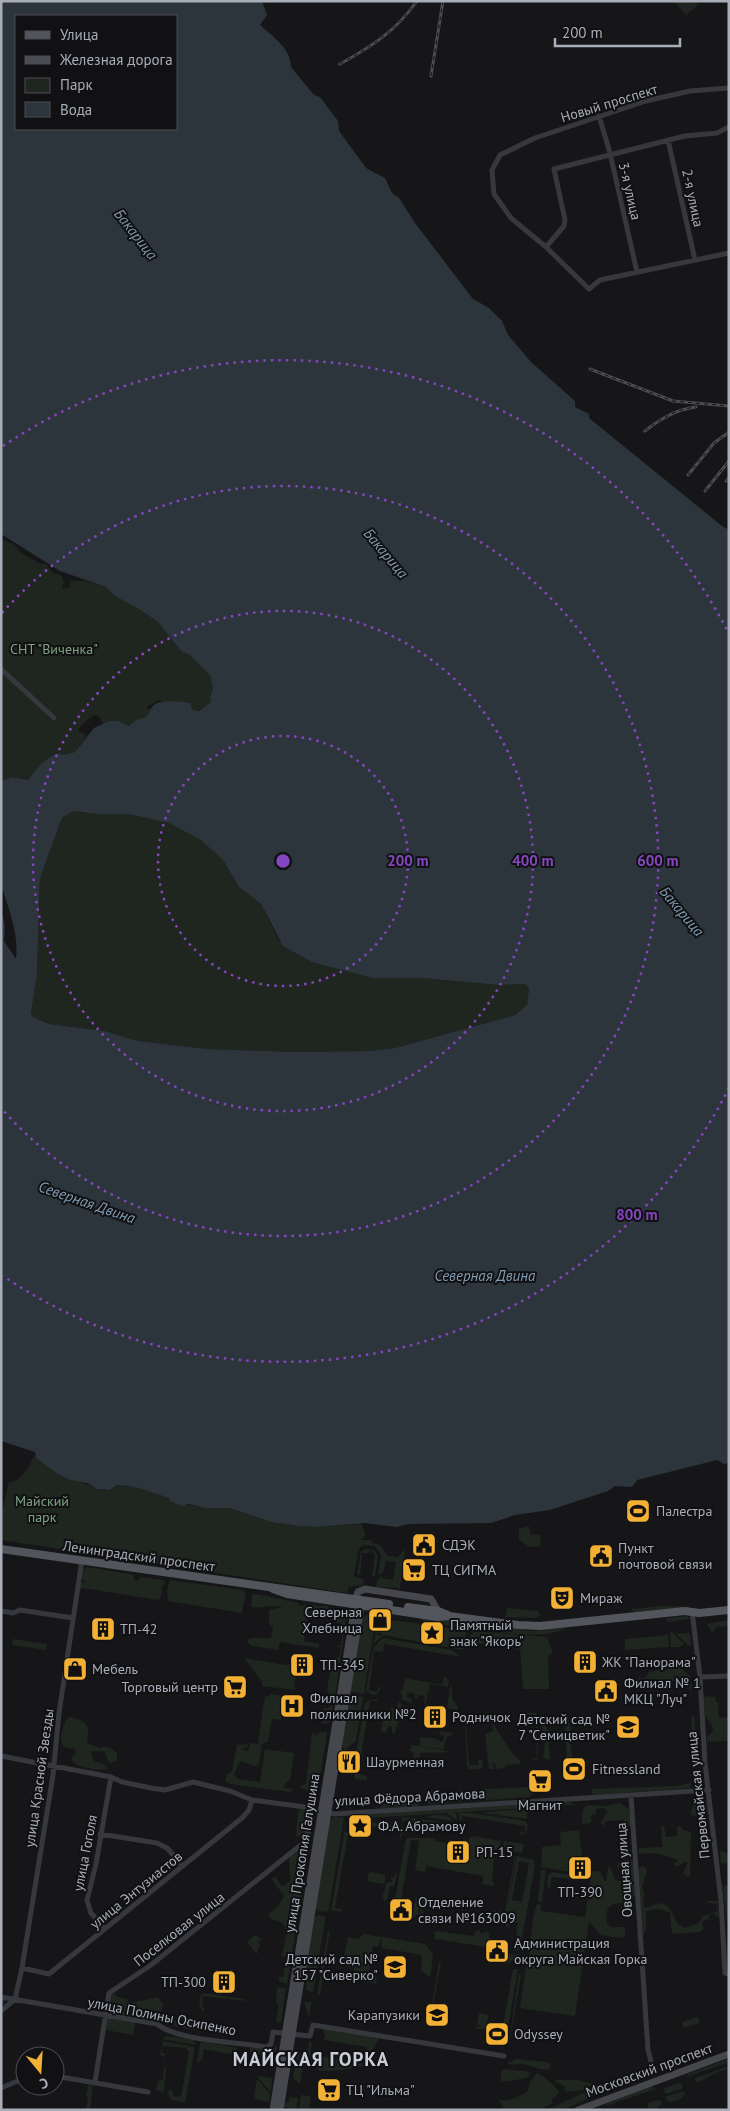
<svg xmlns="http://www.w3.org/2000/svg" width="730" height="2111" viewBox="0 0 730 2111" font-family="'PT Sans',sans-serif">
  <style>
    .green { fill: #1e261f; fill-rule: evenodd }
    .water { fill: #2c353c; fill-rule: evenodd }
    .lines { fill: none; stroke-linecap: round; stroke-linejoin: round }
    .stream { stroke: #2c353c; stroke-width: 1 }
    .street { stroke: #37383d; stroke-width: 5 }
    .secondary { stroke: #45474d; stroke-width: 7 }
    .primary { stroke: #53555c; stroke-width: 8 }
    .rail-casing { stroke: #4a4c52; stroke-width: 3 }
    .rail { stroke: #111113; stroke-width: 1; stroke-dasharray: 4; stroke-linecap: butt }
    .ring { fill: none; stroke: #8446be; stroke-width: 2.5; stroke-dasharray: 2.5 5 }
    .labels { text-anchor: middle; dominant-baseline: central; stroke-width: 4; stroke-linejoin: round; paint-order: stroke }
    .street-label { font-size: 14px; fill: #a8adb8; stroke: #111113 }
    .park-label { font-size: 14px; fill: #7fa381; stroke: #111113 }
    .poi-label { font-size: 14px; fill: #a8adb8; stroke: #111113; text-anchor: start }
    .water-label { font-size: 15px; font-style: italic; fill: #7f9bb3; stroke: #111113 }
    .district-label { font-size: 19px; font-weight: bold; letter-spacing: 1px; fill: #c9ccd4; stroke: #111113 }
    .centre { fill: #8446be; stroke: #111113; stroke-width: 2.5 }
    .ring-label { font-size: 15px; text-anchor: middle; font-weight: bold; fill: #8446be; stroke: #111113; stroke-width: 4; stroke-linejoin: round; paint-order: stroke }
  </style>
  <rect width="100%" height="100%" fill="#161618"/>
  <!-- green -->
  <path class="green" d="M674 1H694L698 5 686 15Z
    M1 539 15 545 21 553 39 563 46 564 53 573 61 575 64 582 62 589 70 587V581H86L106 587 115 596 142 611 158 622 182 652 190 655 210 675 213 689 210 697 211 702 203 709 194 711 189 702H163L159 700 147 707V709H151L146 717 129 726 115 721 103 724 99 716 94 715C88 719 79 726 78 732L84 733 86 737 75 752 62 755 57 752C48 757 32 770 29 780L12 777 1 781Z
    M72 811 97 814H128L169 823 202 840 223 860 239 887 261 904 279 941 373 978H422L499 985 525 984 529 988 527 1005 515 1015 395 1048 371 1051 294 1052 208 1049 138 1041 105 1031 49 1024 33 1017 31 1013 37 974 40 878 62 818Z
    M34 1456 56 1473 104 1491 117 1485H121L127 1487H135L169 1498 170 1501 204 1508H230L271 1522 300 1526 318 1527 361 1524 365 1532 364 1538 361 1540H372V1543L380 1545 388 1556 398 1557 405 1548 400 1590 398 1588 376 1587 377 1580 382 1576V1578L393 1580 396 1562 386 1561 383 1572 378 1575 381 1555 375 1546 362 1545 358 1551 354 1576 364 1580 363 1585 349 1587 347 1593 1 1540V1517L9 1482C22 1482 29 1466 34 1456Z
    M529 1526 530 1534 540 1535 541 1546 529 1547 519 1540V1529Z
    M367 1549 374 1550 378 1556 375 1576H372L375 1555 370 1550 368 1553H362L360 1575 357 1574 361 1551Z
    M87 1567 130 1574 133 1575 135 1581 139 1580 140 1577 164 1580 165 1583 161 1587 162 1593 159 1600 83 1588 81 1590 78 1588 80 1583 85 1582 81 1578 82 1571Z
    M170 1580 242 1590 246 1593 242 1613 168 1601 167 1591Z
    M255 1594 296 1602 301 1606 305 1604 310 1612 311 1610 310 1604 318 1606H328L331 1619 307 1617 304 1641 319 1644V1648L280 1642 278 1650 252 1646 248 1643 247 1640C253 1636 264 1639 271 1638L273 1628 269 1623V1610L283 1607C273 1604 261 1609 251 1607L252 1595Z
    M659 1606H682V1608L633 1612 632 1608 635 1609Z
    M507 1608 538 1611 541 1615 535 1618 505 1617Z
    M340 1611 347 1612 340 1663 338 1662 335 1658 339 1657 341 1647H336L341 1645 342 1636 338 1634 343 1633 341 1624 336 1622Z
    M366 1615 376 1616 364 1694 352 1692 350 1690 362 1619Z
    M687 1616 690 1619 667 1622 666 1618Z
    M419 1617 464 1622 467 1623 468 1627 425 1623Z
    M384 1619 466 1630 464 1648 462 1650 383 1635 373 1645 376 1634 381 1636 382 1633H375L377 1622H383Z
    M729 1620V1626L717 1627 712 1633 707 1624Z
    M474 1624 532 1631 568 1627C547 1641 495 1632 472 1628Z
    M475 1631 547 1637 553 1653 548 1656 549 1689H523L520 1649 469 1642 470 1636Z
    M670 1632H672L684 1644 680 1647H671Z
    M690 1633 691 1646H689L676 1634Z
    M668 1635 669 1647 625 1650V1639Z
    M383 1638 452 1650 461 1657 384 1644 383 1652 374 1651 369 1690 377 1692 378 1686 380 1687 379 1692 376 1695 370 1694 366 1690 373 1648Z
    M13 1639 47 1644 46 1650 12 1645Z
    M244 1658 286 1665 293 1664 295 1661 299 1662 294 1685H290L295 1686V1690L262 1686V1682Z
    M331 1664 338 1666 339 1669 335 1698 331 1697V1695L327 1691Z
    M678 1666 690 1676 692 1688 690 1691 689 1680 626 1684 629 1683 631 1680 646 1677 649 1672Z
    M444 1676 449 1681 448 1687 430 1684 429 1703V1687L426 1703H424L425 1696 418 1695 417 1698H414L415 1694 408 1692 407 1697 411 1698 413 1703 402 1700V1695L400 1691 403 1689 405 1678 442 1685Z
    M450 1687H452V1699L458 1707V1710L447 1708Z
    M270 1694 285 1696 281 1720 272 1719 268 1742 262 1744 259 1764 255 1766 240 1761 234 1774 238 1779 260 1782 265 1749 294 1753 290 1780 286 1782 283 1788 292 1789 291 1792 230 1784 225 1781 227 1774 232 1771 237 1745 248 1744 247 1747 240 1749 248 1751 250 1743 259 1744 258 1742 265 1696 269 1697Z
    M352 1695 363 1697 356 1741 344 1751 342 1743 350 1696Z
    M711 1696V1698L715 1696 716 1702H718L719 1718 729 1717V1741L707 1742V1737L713 1731 712 1725 705 1716 704 1697Z
    M378 1699 377 1701H370L358 1774 367 1776 366 1780 355 1779 354 1765 365 1703 370 1700Z
    M398 1702 401 1703 402 1708 395 1733H392V1727L388 1726 386 1733 381 1731 383 1717 389 1718 391 1707 397 1708Z
    M330 1706H333L330 1722 324 1724 322 1723 324 1708H329Z
    M525 1713H536L537 1715 538 1760 529 1759 537 1758 536 1715H527V1722H524Z
    M694 1715 697 1748 693 1752 691 1716Z
    M71 1717C88 1721 90 1727 87 1743L100 1748 104 1746 111 1748 117 1753V1760L111 1763 108 1761 104 1751H94L91 1754 94 1761 105 1765 108 1769C98 1771 79 1768 72 1761V1757L76 1753 75 1749 64 1747C58 1739 63 1726 67 1718Z
    M565 1717H568L571 1731 569 1737 573 1761 567 1762Z
    M546 1719 547 1720 546 1727 548 1730 550 1760 543 1758 545 1744 541 1722Z
    M492 1722 512 1753 521 1762 520 1764 506 1765 504 1768 496 1769 495 1763H492L494 1769H489L485 1734 493 1731Z
    M465 1726H466L469 1765H478V1760H482L483 1767 478 1769H469L467 1766Z
    M440 1731 452 1733 453 1735 447 1737 443 1749 421 1746 452 1752 420 1753V1757L414 1758 413 1752 410 1751 411 1745 420 1746V1737L433 1738 443 1742 444 1736 439 1734Z
    M319 1732H326L327 1734 317 1796 299 1786 306 1784 312 1733 318 1735Z
    M691 1780 690 1788 593 1795 591 1789 677 1786 690 1783Z
    M529 1787 532 1792 530 1797 429 1804 425 1801V1795L448 1793 450 1791Z
    M696 1797H700L707 1801 710 1811 706 1815 693 1816 690 1814Z
    M420 1802 418 1806 373 1809 381 1808V1804Z
    M525 1802 527 1808 451 1813H456L457 1821 447 1813 351 1819 349 1816Z
    M571 1802 575 1805 540 1807V1803Z
    M620 1803 629 1809 631 1825 628 1828 625 1827 624 1820 605 1821 604 1828 601 1823 608 1811 603 1808 596 1809V1813L591 1816 592 1821 588 1824 582 1823C582 1802 585 1805 604 1806 609 1806 615 1803 620 1803Z
    M303 1807 308 1812 305 1833 302 1837 296 1836 298 1811Z
    M527 1809V1819L483 1813 484 1812Z
    M315 1812 287 1984 279 1981 278 1977H283L286 1957 281 1956C283 1948 290 1930 283 1924 279 1920 274 1921 269 1917V1914L279 1905 284 1896 271 1878 276 1877 279 1883 283 1886 290 1881 289 1856 308 1836 313 1813Z
    M459 1813H472L525 1821 528 1825 526 1832 522 1835 519 1833 525 1832V1826L462 1816 460 1824Z
    M435 1815H446L454 1821 424 1817Z
    M344 1817 329 1908 328 1912 318 1911 315 1905 329 1822 332 1818Z
    M402 1817 451 1823 460 1828 404 1820 401 1825 406 1831 403 1833 399 1841 401 1831 359 1824V1821H364L397 1826 401 1829Z
    M661 1826H664L666 1837 677 1836V1827L680 1826 683 1830 691 1832 690 1876H686L683 1873 688 1863 684 1862 677 1867 673 1864 678 1861 676 1859 655 1853 639 1854 638 1848 662 1847Z
    M345 1830 348 1834 335 1908 342 1909 341 1912 331 1910Z
    M579 1830 583 1865 579 1864 577 1871 582 1872V1874L541 1867 542 1847 561 1845 560 1832Z
    M474 1836 501 1841 499 1850 487 1849 486 1857 494 1858 492 1881 494 1883 493 1886 482 1884 483 1876 426 1866 425 1872 415 1870 419 1841 411 1840 401 1901 395 1899 405 1843 407 1838H434L435 1841 446 1843 450 1840 454 1841V1855L464 1856 469 1838Z
    M504 1841 524 1844 522 1853 502 1849Z
    M720 1850 729 1854V1863L721 1864Z
    M515 1856H516L507 1912 517 1856 534 1860 535 1865 520 1950 514 1951 518 1923 510 1922 509 1928 505 1925V1921L494 1919 492 1915 493 1910 505 1912ZM519 1861 529 1863 522 1902 512 1900Z
    M625 1860H631L638 1869 643 1866 647 1870 642 1888 645 1895 643 1898 644 1907C651 1908 657 1901 664 1904 675 1909 671 1922 685 1928L699 1923 703 1916 718 1911 717 1904 707 1903 708 1901H718L719 1918 715 1914 710 1913 708 1919 702 1921 703 1928 704 1929 700 1932 672 1934 670 1912 658 1909 646 1911V1929L643 1936 640 1895 636 1893C629 1913 603 1890 607 1923L611 1927H625V1936L621 1938 600 1935 589 1921 575 2016 520 2008 526 1966H528C531 1946 530 1923 537 1904L541 1905V1911L585 1917 591 1876 586 1872 600 1871 604 1880 606 1881 608 1868 610 1866 615 1879 618 1881 629 1879 631 1875 628 1867H617L619 1862Z
    M541 1870H546L542 1902 538 1901Z
    M371 1872 385 1875V1882L383 1884 368 1881V1874Z
    M552 1872 572 1875 577 1880 552 1877 550 1890 547 1886 548 1875Z
    M395 1873H397L394 1887 390 1886 387 1899 384 1901 382 1896 385 1890V1886L387 1882H392L391 1877 394 1878Z
    M727 1885 729 1895V1966L726 1954 728 1925 723 1890V1887Z
    M416 1898 420 1899 418 1915H416L415 1918 412 1915Z
    M424 1899 442 1902V1905L424 1902 421 1909 423 1910 422 1918H420L421 1901Z
    M318 1915 325 1916V1920L309 2017 304 2002H311L313 1992 306 1990 307 1980 305 1974 313 1918Z
    M330 1930 320 1995H317L328 1932Z
    M477 1930H480L481 1934 487 1931 489 1934V1940L501 1942V1947L499 1949 435 1939V1931L473 1936Z
    M364 1934 425 1944 433 1955 430 1978 421 1970 422 1955 382 1948 381 1937 378 1947 373 1946 369 1973 377 1976 376 1983 391 1986 357 1981 353 1979 354 1968 345 1966 343 1961 348 1937 358 1939Z
    M255 1935 261 1938 260 1941 257 1942 260 1944 257 1954 247 1942Z
    M502 1953 520 1955 508 1964 502 1963 500 1959Z
    M439 1962H441L431 2018 430 2017Z
    M513 1969H518L507 2033 502 2032Z
    M519 1973 521 1976 508 2050Z
    M277 1987 286 1988 281 2022H276L279 2004 276 2003Z
    M114 1993 117 1997 127 1999 130 2003 158 1997 163 2004 161 2013 165 2018 184 2023 189 2019 197 2020 199 2030C177 2031 157 2014 135 2023L133 2035 106 2030 110 1995Z
    M204 1993 244 1999 246 2001 203 1996 202 2004 205 2011 202 2010 199 2005 201 1994Z
    M489 2012 486 2029H475L477 2026H482L477 2024 479 2013 487 2015Z
    M698 2017 700 2023 684 2028 682 2022Z
    M323 2027 380 2037 363 2066 343 2070 320 2071 307 2062 309 2041 312 2043 310 2054 364 2064 367 2047 323 2040 325 2036Z
    M166 2036 194 2040 196 2045 163 2039Z
    M163 2041 195 2047 185 2103 172 2100 168 2095 169 2089 173 2090V2096L181 2097 189 2051 185 2048 163 2046 161 2053H165L164 2058 160 2054Z
    M205 2042 237 2048 236 2055 204 2049 202 2059 197 2063 200 2043Z
    M277 2046 274 2060 259 2069 261 2054 250 2052V2047L270 2050Z
    M297 2050 304 2057 300 2084 293 2078Z
    M516 2059 548 2062 551 2066 549 2069C540 2071 533 2066 524 2064 517 2063 513 2067 507 2063Z
    M729 2059V2062L686 2077 688 2074Z
    M729 2066V2069C716 2070 708 2079 696 2083L695 2078Z
    M166 2067 164 2092 156 2090 159 2080H163L164 2068Z
    M504 2069 525 2071 531 2073 527 2078 501 2082V2072Z
    M537 2073C546 2078 552 2083 558 2090L559 2093 551 2100 553 2103 539 2110H504L499 2099C510 2103 519 2096 528 2091L530 2082Z
    M258 2076 272 2078 271 2092 258 2078Z
    M257 2079 270 2094 269 2102 254 2099Z
    M555 2080H577L593 2084 584 2090 566 2092 564 2090 565 2086 556 2082Z
    M680 2082 683 2086 682 2089 666 2094 663 2089Z
    M90 2084 93 2087C91 2095 92 2103 89 2110H85L88 2101 86 2094 88 2089 87 2086Z
    M651 2086 655 2089 603 2107 608 2103Z
    M596 2087 603 2088 604 2091 563 2110H547Z
    M684 2091 685 2094C682 2100 673 2103 667 2101L665 2097Z
    M301 2095 311 2096 309 2110 299 2108Z
    M290 2097 298 2098 296 2109 283 2107 284 2103 288 2102Z
    M657 2100 661 2101 662 2104 658 2107 659 2110H648V2103Z"/>
  <!-- water -->
  <path class="water" d="M1 1H262L267 15 260 25C273 37 291 48 291 67L314 95 320 97 338 121 339 131 366 168 385 178 392 193 399 198 415 223 473 299 489 308 502 321 508 335 531 362 575 401V407L589 414V418L722 526 729 530V1463L724 1464 717 1460 637 1480 632 1487 615 1486 608 1491 550 1510 515 1515 491 1523 408 1524 397 1527 365 1523 318 1527 300 1526 271 1522 230 1508H204L189 1504 182 1506 170 1501 169 1498 135 1487 117 1485 109 1490 97 1489 87 1483 71 1480 56 1473 36 1458 35 1452 1 1441V909L5 926 4 941 16 959C19 936 10 913 3 890L1 891V781L12 777 29 780C31 772 51 753 59 753L62 755 75 752 94 728 109 721H118L129 726 136 720 146 717C149 713 151 707 155 704 160 700 184 701 190 703L193 710 199 711 211 702 210 697 213 689 210 675 190 655 182 652 158 622 142 611 115 596 106 587 60 571 1 534ZM16 16H176V129H16ZM73 811 97 814H128L169 823 201 840 223 860 239 887 261 904 283 946 312 962 373 978H422L499 985 525 984 529 988 527 1005 515 1015 395 1048 371 1051 294 1052 208 1049 138 1041 105 1031 49 1024 33 1017 31 1013 37 974 40 878 62 818Z"/>
  <g class="lines">
    <!-- stream -->
    <path class="stream" d="M1 2003 5 2000"/>
    <!-- street -->
    <path class="street" d="M729 88 690 91 646 101 535 138 500 155 492 170 494 194 511 218 546 247 589 289 600 280 729 253
      M599 116 610 153 637 272
      M668 140 695 260
      M546 247 564 226 565 220 554 169 685 136 717 133 729 127
      M1 669 54 718
      M1 1611 13 1613 20 1610 73 1618
      M692 1611 700 1677 705 1763 721 1901 725 1973 729 1974
      M700 1677 729 1676
      M1 1756 111 1777 122 1782 151 1788 165 1790 193 1782 230 1791 252 1800 305 1807 310 1810 335 1814 709 1790
      M631 1796 648 2050 651 2061
      M100 1834 157 1843 167 1848 183 1866
      M105 1929 91 1913 87 1900 96 1864 111 1777
      M22 1968 49 1974 242 1818 249 1810 252 1800
      M1 1997 157 2024C177 2041 239 2042 267 2047L271 2044 273 2032 310 2036 313 2025 504 2056
      M1 2011 15 1999 22 1968 53 1775 59 1713 82 1560
      M55 2076 148 2092
      M95 2082 109 1993 151 1965 302 1844 307 1833 310 1810
      M1 2088 25 2078"/>
    <!-- secondary -->
    <path class="secondary" d="M355 1600 358 1592 365 1589 431 1599 438 1611
      M273 2110 355 1605
      M280 2110 361 1606
      M578 2110 729 2054"/>
    <!-- primary -->
    <path class="primary" d="M1 1549 389 1604
      M273 1589 287 1594 437 1617 449 1616 518 1625 540 1626 685 1611 699 1613 729 1610
      M408 1607 438 1611 448 1615"/>
    <defs>
      <path id="rail" d="M340 64C372 46 395 32 417 1
        M431 76 443 1
        M590 369 673 401 729 406
        M645 431C660 419 677 409 696 407
        M688 475 714 443 729 432
        M726 481 729 478
        M705 491 729 461"/>
    </defs>
    <!-- rail casing -->
    <use href="#rail" class="rail-casing"/>
    <!-- rail -->
    <use href="#rail" class="rail"/>
  </g>
  <!-- distance rings -->
  <g class="ring">
    <circle cx="283" cy="861" r="125"/>
    <circle cx="283" cy="861" r="250"/>
    <path d="M2 613A375 375 0 1 1 2 1109"/>
    <path d="M729 1088A500 500 0 0 1 3 1276M3 446A500 500 0 0 1 729 634"/>
  </g>
  <!-- icons -->
  <defs>
    <symbol id="stadium-square" viewBox="-11 -11 22 22"><rect x="-9" y="-9" width="18" height="18" rx="4" fill="#f2b134" stroke="#111113"/><path d="M0-5a6.5 5 0 1 0 0 10a6.5 5 0 1 0 0-10ZM-3.5-1.8h7v3.6h-7Z" fill="#111"/></symbol>
    <symbol id="civic-square" viewBox="-11 -11 22 22"><rect x="-9" y="-9" width="18" height="18" rx="4" fill="#f2b134" stroke="#111113"/><path d="M-.6-6.5H3V-4.5H.6V-3L4-1V1h2V6H-6V1h2V-1L-.6-3ZM-1.2 2.5V6h2.4V2.5Z" fill="#111"/></symbol>
    <symbol id="supermarket-square" viewBox="-11 -11 22 22"><rect x="-9" y="-9" width="18" height="18" rx="4" fill="#f2b134" stroke="#111113"/><path d="M-6-5.5h2.5l.6 2H6L4.5 2H-2.5L-4.4-4H-6ZM-1.5 3.2a1.3 1.3 0 1 0 .1 0ZM3 3.2a1.3 1.3 0 1 0 .1 0Z" fill="#111"/></symbol>
    <symbol id="theatre-square" viewBox="-11 -11 22 22"><rect x="-9" y="-9" width="18" height="18" rx="4" fill="#f2b134" stroke="#111113"/><path d="M-5-5.5Q0-4 5-5.5V0Q5 5 0 6Q-5 5-5 0ZM-3.3-2.5H-1v1.5H-3.3ZM1-2.5H3.3v1.5H1ZM-2.8 1Q0 5.5 2.8 1Z" fill="#111"/></symbol>
    <symbol id="shop-square" viewBox="-11 -11 22 22"><rect x="-9" y="-9" width="18" height="18" rx="4" fill="#f2b134" stroke="#111113"/><path d="M-5-2.5h2.3a2.7 3.5 0 0 1 5.4 0H5L5.5 6h-11ZM-1.5-2.5h3a1.5 2.3 0 0 0-3 0Z" fill="#111"/></symbol>
    <symbol id="building-square" viewBox="-11 -11 22 22"><rect x="-9" y="-9" width="18" height="18" rx="4" fill="#f2b134" stroke="#111113"/><path d="M-4-6H4V6H1V3H-1V6H-4ZM-2.5-4.3h1.7v1.8h-1.7ZM.8-4.3h1.7v1.8H.8ZM-2.5-1h1.7V.8h-1.7ZM.8-1h1.7V.8H.8Z" fill="#111"/></symbol>
    <symbol id="sight-square" viewBox="-11 -11 22 22"><rect x="-9" y="-9" width="18" height="18" rx="4" fill="#f2b134" stroke="#111113"/><path d="M0-6L1.8-2.2L6-1.7L2.9 1.2L3.7 5.4L0 3.3L-3.7 5.4L-2.9 1.2L-6-1.7L-1.8-2.2Z" fill="#111"/></symbol>
    <symbol id="hospital-square" viewBox="-11 -11 22 22"><rect x="-9" y="-9" width="18" height="18" rx="4" fill="#f2b134" stroke="#111113"/><path d="M-5-5h3v3.5h4V-5h3V5h-3V1.5h-4V5h-3Z" fill="#111"/></symbol>
    <symbol id="school-square" viewBox="-11 -11 22 22"><rect x="-9" y="-9" width="18" height="18" rx="4" fill="#f2b134" stroke="#111113"/><path d="M0-5L7-2L0 1L-7-2ZM-4 1L0 2.5L4 1V4Q0 6-4 4Z" fill="#111"/></symbol>
    <symbol id="restaurant-square" viewBox="-11 -11 22 22"><rect x="-9" y="-9" width="18" height="18" rx="4" fill="#f2b134" stroke="#111113"/><path d="M-5-6h1v4h1v-4h1v4h1v-4h1v5L-1.5 .5V6h-2V.5L-5-1ZM5-6V6H3V1.5H1.5Q1.5-4 5-6Z" fill="#111"/></symbol>
  </defs>
  <g fill-rule="evenodd">
    <use href="#stadium-square" x="624" y="1497" width="28" height="28"/>
    <use href="#civic-square" x="410" y="1531" width="28" height="28"/>
    <use href="#civic-square" x="587" y="1542" width="28" height="28"/>
    <use href="#supermarket-square" x="400" y="1556" width="28" height="28"/>
    <use href="#theatre-square" x="548" y="1584" width="28" height="28"/>
    <use href="#shop-square" x="366" y="1606" width="28" height="28"/>
    <use href="#building-square" x="89" y="1615" width="28" height="28"/>
    <use href="#sight-square" x="418" y="1619" width="28" height="28"/>
    <use href="#building-square" x="571" y="1648" width="28" height="28"/>
    <use href="#building-square" x="288" y="1651" width="28" height="28"/>
    <use href="#shop-square" x="61" y="1655" width="28" height="28"/>
    <use href="#supermarket-square" x="221" y="1673" width="28" height="28"/>
    <use href="#civic-square" x="592" y="1677" width="28" height="28"/>
    <use href="#hospital-square" x="278" y="1692" width="28" height="28"/>
    <use href="#building-square" x="421" y="1703" width="28" height="28"/>
    <use href="#school-square" x="614" y="1713" width="28" height="28"/>
    <use href="#restaurant-square" x="335" y="1748" width="28" height="28"/>
    <use href="#stadium-square" x="560" y="1755" width="28" height="28"/>
    <use href="#supermarket-square" x="526" y="1767" width="28" height="28"/>
    <use href="#sight-square" x="346" y="1812" width="28" height="28"/>
    <use href="#building-square" x="444" y="1838" width="28" height="28"/>
    <use href="#building-square" x="566" y="1854" width="28" height="28"/>
    <use href="#civic-square" x="387" y="1896" width="28" height="28"/>
    <use href="#civic-square" x="483" y="1937" width="28" height="28"/>
    <use href="#school-square" x="381" y="1953" width="28" height="28"/>
    <use href="#building-square" x="210" y="1968" width="28" height="28"/>
    <use href="#school-square" x="423" y="2001" width="28" height="28"/>
    <use href="#stadium-square" x="483" y="2020" width="28" height="28"/>
    <use href="#supermarket-square" x="315" y="2076" width="28" height="28"/>
  </g>
  <g class="labels">
    <!-- street labels -->
    <g class="street-label">
      <text transform="translate(609 103) rotate(-17)">Новый проспект</text>
      <text transform="translate(630 191) rotate(77)">3-я улица</text>
      <text transform="translate(693 198) rotate(78)">2-я улица</text>
      <text transform="translate(139 1556) rotate(8)">Ленинградский проспект</text>
      <text transform="translate(39 1778) rotate(-82)">улица Красной Звезды</text>
      <text transform="translate(698 1795) rotate(-96)">Первомайская улица</text>
      <text transform="translate(410 1797) rotate(-3)">улица Фёдора Абрамова</text>
      <text transform="translate(85 1853) rotate(-79)">улица Гоголя</text>
      <text transform="translate(302 1853) rotate(-81)">улица Прокопия Галушина</text>
      <text transform="translate(624 1870) rotate(-94)">Овощная улица</text>
      <text transform="translate(136 1890) rotate(-39)">улица Энтузиастов</text>
      <text transform="translate(179 1929) rotate(-38)">Поселковая улица</text>
      <text transform="translate(162 2016) rotate(11)">улица Полины Осипенко</text>
      <text transform="translate(649 2070) rotate(-20)">Московский проспект</text>
    </g>
    <!-- park labels -->
    <g class="park-label">
      <text x="54" y="649">СНТ "Виченка"</text>
      <text x="42" y="1501">Майский<tspan x="42" dy="16">парк</tspan></text>
    </g>
    <!-- poi labels -->
    <g class="poi-label">
      <text x="656" y="1511">Палестра</text>
      <text x="442" y="1545">СДЭК</text>
      <text x="618" y="1548">Пункт<tspan x="618" dy="16">почтовой связи</tspan></text>
      <text x="432" y="1570">ТЦ СИГМА</text>
      <text x="580" y="1598">Мираж</text>
      <text x="362" y="1612" text-anchor="end">Северная<tspan x="362" dy="16">Хлебница</tspan></text>
      <text x="450" y="1625">Памятный<tspan x="450" dy="16">знак "Якорь"</tspan></text>
      <text x="120" y="1629">ТП-42</text>
      <text x="602" y="1662">ЖК "Панорама"</text>
      <text x="320" y="1665">ТП-345</text>
      <text x="92" y="1669">Мебель</text>
      <text x="624" y="1683">Филиал № 1<tspan x="624" dy="16">МКЦ "Луч"</tspan></text>
      <text x="218" y="1687" text-anchor="end">Торговый центр</text>
      <text x="310" y="1698">Филиал<tspan x="310" dy="16">поликлиники №2</tspan></text>
      <text x="452" y="1717">Родничок</text>
      <text x="610" y="1719" text-anchor="end">Детский сад №<tspan x="610" dy="16">7 "Семицветик"</tspan></text>
      <text x="366" y="1762">Шаурменная</text>
      <text x="592" y="1769">Fitnessland</text>
      <text x="540" y="1805" text-anchor="middle">Магнит</text>
      <text x="378" y="1826">Ф.А. Абрамову</text>
      <text x="476" y="1852">РП-15</text>
      <text x="580" y="1892" text-anchor="middle">ТП-390</text>
      <text x="418" y="1902">Отделение<tspan x="418" dy="16">связи №163009</tspan></text>
      <text x="514" y="1943">Администрация<tspan x="514" dy="16">округа Майская Горка</tspan></text>
      <text x="378" y="1959" text-anchor="end">Детский сад №<tspan x="378" dy="16">157 "Сиверко"</tspan></text>
      <text x="206" y="1982" text-anchor="end">ТП-300</text>
      <text x="420" y="2015" text-anchor="end">Карапузики</text>
      <text x="514" y="2034">Odyssey</text>
      <text x="346" y="2090">ТЦ "Ильма"</text>
    </g>
    <!-- water labels -->
    <g class="water-label">
      <text transform="translate(136 234) rotate(52)">Бакарица</text>
      <text transform="translate(386 553) rotate(50)">Бакарица</text>
      <text transform="translate(682 911) rotate(50)">Бакарица</text>
      <text transform="translate(87 1202) rotate(19)">Северная Двина</text>
      <text x="485" y="1275">Северная Двина</text>
    </g>
    <!-- district labels -->
    <g class="district-label">
      <text x="311" y="2059">МАЙСКАЯ ГОРКА</text>
    </g>
  </g>
  <circle cx="283" cy="861" r="8" class="centre"/>
  <g class="ring-label">
    <text x="408" y="866">200 m</text>
    <text x="533" y="866">400 m</text>
    <text x="658" y="866">600 m</text>
    <text x="637" y="1220">800 m</text>
  </g>
  <!-- border -->
  <rect width="730" height="2111" fill="none" stroke="#a8adb8" stroke-width="5"/>
  <!-- legend -->
  <rect x="15" y="15" width="162" height="115" fill="#111113" stroke="#4d4f55"/>
  <rect x="25" y="31" width="25" height="8" fill="#53555c" stroke="#4d4f55"/>
  <text x="60" y="40" font-size="15" fill="#a8adb8">Улица</text>
  <rect x="25" y="56" width="25" height="8" fill="#4a4c52" stroke="#4d4f55"/>
  <text x="60" y="65" font-size="15" fill="#a8adb8">Железная дорога</text>
  <rect x="25" y="78" width="25" height="15" fill="#1e261f" stroke="#4d4f55"/>
  <text x="60" y="90" font-size="15" fill="#a8adb8">Парк</text>
  <rect x="25" y="102" width="25" height="15" fill="#2c353c" stroke="#4d4f55"/>
  <text x="60" y="115" font-size="15" fill="#a8adb8">Вода</text>
  <!-- north arrow -->
  <g transform="translate(40 2071) rotate(162)"><circle r="24" fill="#111113" stroke="#4d4f55"/>
  <path d="M0-4L9 19L0 12L-9 19Z" fill="#f2b134"/>
  <text y="-8" font-size="14" font-weight="bold" text-anchor="middle" fill="#a8adb8">С</text>
  </g>
  <!-- scale -->
  <path d="M555 38v8h125v-8" fill="none" stroke="#a8adb8" stroke-width="2.5"/>
  <text x="562" y="38" font-size="15" fill="#a8adb8" stroke="#111113" stroke-width="4" paint-order="stroke">200 m</text>
</svg>
